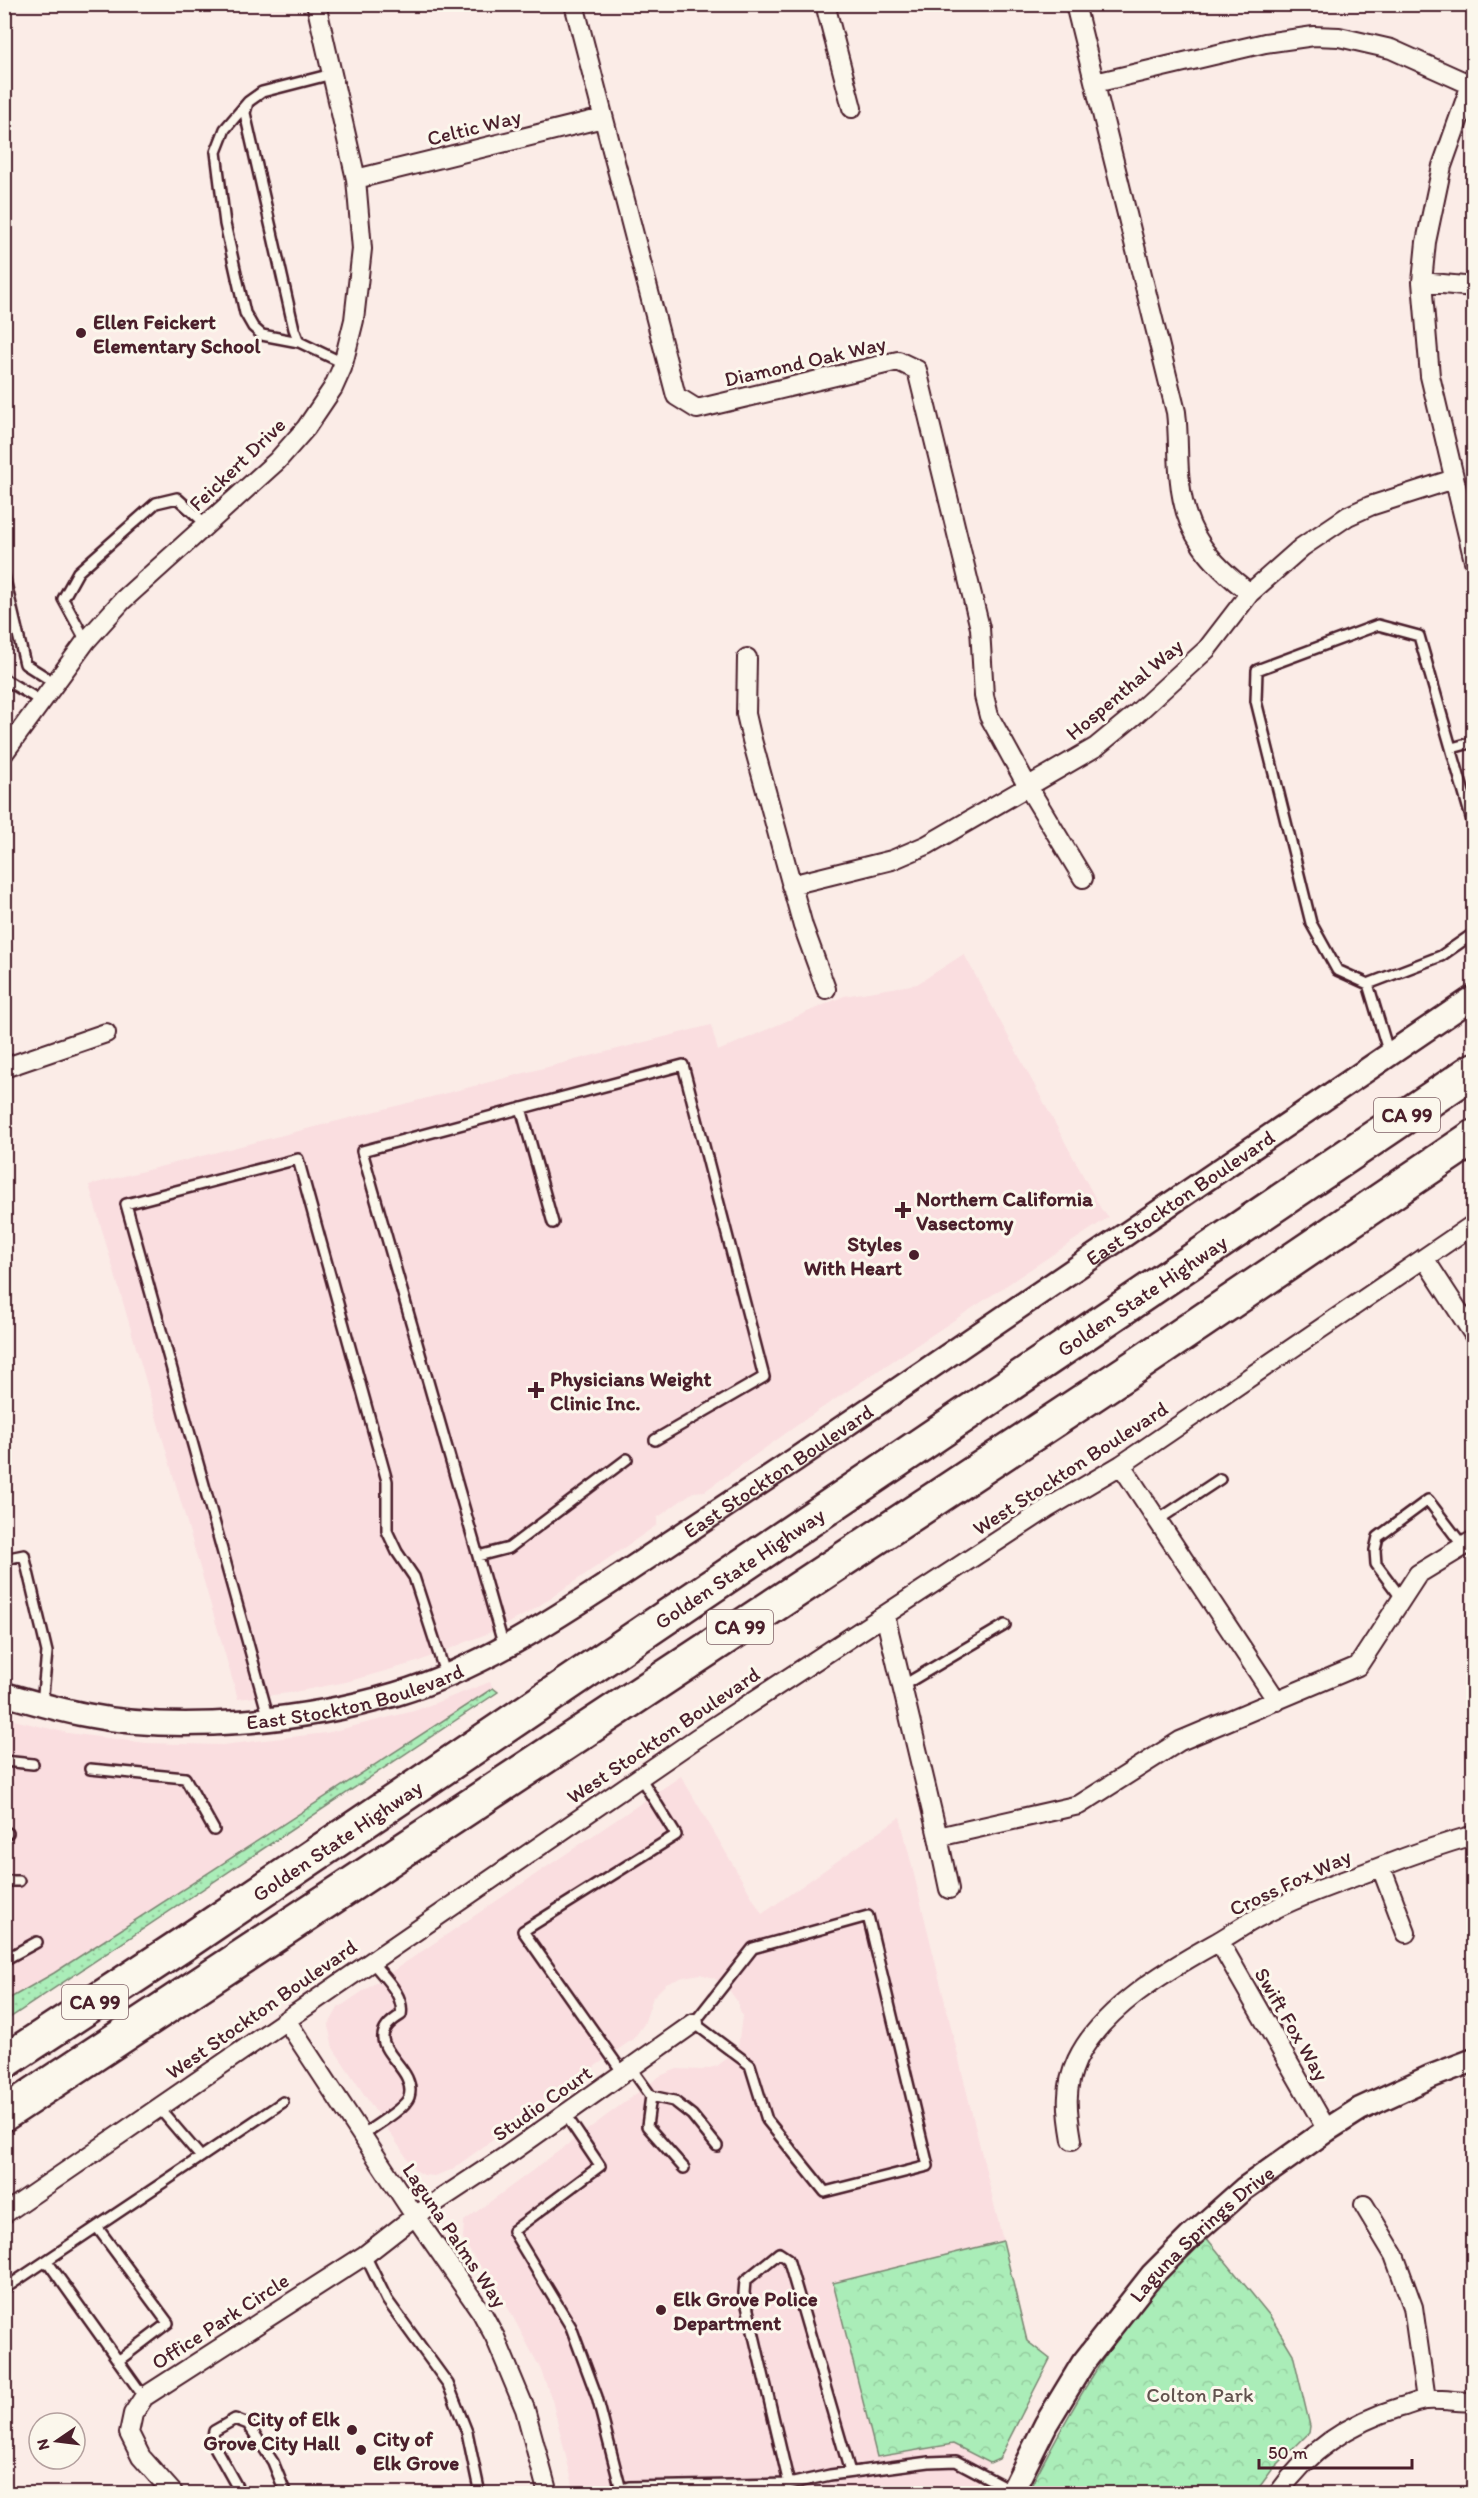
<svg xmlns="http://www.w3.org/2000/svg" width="1478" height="2498" viewBox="0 0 1478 2498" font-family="Itim,sans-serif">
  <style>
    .built { fill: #fadee0 }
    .grass { fill: url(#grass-dots); stroke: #7a8672; stroke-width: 1.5 }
    .park { fill: url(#park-crowns); stroke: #7a8672; stroke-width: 1.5 }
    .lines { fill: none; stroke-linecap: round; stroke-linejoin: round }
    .service-casing { stroke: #4a1f2b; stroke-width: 14 }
    .minor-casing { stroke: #4a1f2b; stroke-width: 22 }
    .tertiary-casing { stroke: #4a1f2b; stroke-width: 27 }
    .motorway-casing { stroke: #4a1f2b; stroke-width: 38 }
    .service { stroke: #fbf7ec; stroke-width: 9 }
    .minor { stroke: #fbf7ec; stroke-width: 18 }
    .tertiary { stroke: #fbf7ec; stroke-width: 22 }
    .motorway { stroke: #fbf7ec; stroke-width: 33 }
    .poi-dot { fill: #4a1f2b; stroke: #fbf7ec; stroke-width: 2 }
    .labels { text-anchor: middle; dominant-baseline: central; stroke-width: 6; stroke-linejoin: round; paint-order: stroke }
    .shield { fill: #fbf7ec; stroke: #7f6065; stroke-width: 1.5 }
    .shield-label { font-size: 20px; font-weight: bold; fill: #4a1f2b }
    .street-label { font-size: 21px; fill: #4a1f2b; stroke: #fbf7ec }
    .poi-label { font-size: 21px; font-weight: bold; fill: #4a1f2b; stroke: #fbf7ec; text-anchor: start }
    .park-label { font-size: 21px; fill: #62524e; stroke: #fbf7ec }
  </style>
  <defs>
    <pattern id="grass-dots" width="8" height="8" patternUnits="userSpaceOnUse" patternTransform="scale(1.5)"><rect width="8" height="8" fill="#aaedb8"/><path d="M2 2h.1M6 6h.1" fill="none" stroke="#94cb9e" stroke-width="1.8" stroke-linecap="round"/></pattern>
    <pattern id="park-crowns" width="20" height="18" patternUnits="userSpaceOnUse" patternTransform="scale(1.5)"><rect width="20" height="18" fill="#aaedb8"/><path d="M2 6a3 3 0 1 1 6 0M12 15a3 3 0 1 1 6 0" fill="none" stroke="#94cb9e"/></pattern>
  </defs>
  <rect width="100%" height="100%" fill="#fbece7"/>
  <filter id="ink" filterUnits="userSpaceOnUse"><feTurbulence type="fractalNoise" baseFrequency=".0167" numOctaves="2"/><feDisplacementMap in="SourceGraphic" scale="12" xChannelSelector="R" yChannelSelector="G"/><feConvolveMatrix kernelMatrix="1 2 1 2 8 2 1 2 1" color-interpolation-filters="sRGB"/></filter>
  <g filter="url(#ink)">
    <!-- built -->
    <path class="built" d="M964 954 1101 1209 1109 1217 810 1416 705 1491 693 1492 657 1518V1525L530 1612 491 1632 417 1662 346 1682 289 1693 238 1699 89 1185 711 1025 718 1051 844 996 917 984Z
      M490 1682 493 1688 54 1973 5 2001V1718L68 1733 146 1743 222 1745 326 1733 414 1711Z
      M681 1776 762 1914 900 1817 1003 2241 833 2283 877 2457 953 2444 990 2463 971 2493H575L552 2400 540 2368 505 2302 467 2247 463 2239 464 2221 660 2076 677 2069 702 2070 717 2066 729 2057 738 2048 742 2016 737 2001 727 1987 714 1978 700 1974 683 1977 666 1984 653 1997 644 2024 633 2039 451 2170 434 2176 424 2175 415 2170 333 2048 328 2026 338 2008Z"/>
    <!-- grass -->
    <path class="grass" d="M493 1688 498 1692 5 2021V2001L54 1973Z"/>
    <!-- park -->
    <path class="park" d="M1205 2236 1270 2316 1293 2354 1310 2426 1309 2433 1272 2470 1255 2493 1027 2494C1063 2423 1102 2354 1151 2292 1167 2272 1187 2254 1205 2236Z
      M1003 2241 1027 2341 1050 2359 999 2459 990 2463 953 2444 877 2457 833 2283Z"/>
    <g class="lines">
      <defs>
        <path id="service" d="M248 102 225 129 216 152 225 224 245 313 253 327 262 335 299 342 343 363
          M299 342 294 329 245 113 248 102 262 92 332 74
          M4 575 25 664 55 683
          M86 641 63 599 78 572 156 503 177 498 207 525
          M4 679 41 701
          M1452 748 1474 742
          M1474 828 1419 636 1378 625 1257 670 1256 701 1311 923 1337 970 1368 984 1441 956 1474 933
          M1368 984 1389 1054
          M521 1108 553 1223
          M1158 1520 1220 1479
          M478 1556 509 1548 627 1459
          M4 1559 24 1555 47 1652 42 1704
          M1402 1599 1376 1564 1375 1550 1378 1537 1428 1500 1463 1546
          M504 1647 362 1151 683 1065 764 1377 655 1440
          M902 1686 1005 1625
          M269 1719 126 1204 298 1159 387 1481V1531L397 1552 414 1577 446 1676
          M4 1761 33 1764
          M90 1769 185 1778 214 1830
          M4 1834 8 1833
          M4 1881H19
          M868 1916 928 2166 825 2192 767 2120 750 2065 694 2023 753 1948Z
          M4 1960 37 1942
          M631 2068 651 2096 647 2126 684 2168
          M623 2073 523 1931 676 1835 640 1777
          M651 2096 674 2101 692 2115 717 2146
          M159 2108 201 2157
          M565 2114 600 2166 513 2231 571 2327 597 2397 622 2494
          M362 2135C373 2127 405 2109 409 2097 419 2064 352 2044 401 2015 405 1995 383 1976 371 1961
          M97 2227 168 2323 118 2361
          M365 2255 387 2300 448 2384 467 2432 480 2494
          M47 2261 144 2397
          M4 2289 283 2102
          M789 2484 744 2293 745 2281 779 2253 788 2259 850 2472
          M241 2494 212 2442 214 2431 235 2419 248 2424 273 2462 286 2494
          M605 2494 629 2487 789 2484 830 2475 929 2462 956 2461 1013 2491
          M780 2494 789 2484"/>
        <path id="minor" d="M574 4 676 396 697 409 898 361 917 370 980 628 984 696 989 716 1028 787 1083 878
          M825 4 852 108
          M1075 4 1176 412C1179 436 1177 459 1180 482 1185 534 1210 563 1250 593
          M1474 76 1442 166 1426 242 1422 282 1430 376 1474 561
          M1095 83 1265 43 1314 36 1339 37 1391 49 1469 84
          M356 179 603 118
          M1422 282 1474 287
          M747 658 746 714 752 740 803 926 826 989
          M4 753 86 641 123 600 277 461 306 428 333 388 342 368 354 320 362 249 356 179 316 4
          M791 885 892 860 927 845 1096 747 1136 714 1207 649 1250 593 1302 547 1348 516 1370 506 1454 479
          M4 1068 106 1033
          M1424 1258 1474 1335
          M1121 1465 1277 1701
          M885 1615 938 1837 949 1889
          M938 1837 1079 1805 1180 1741 1358 1666 1418 1574 1474 1540
          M1381 1867 1406 1933
          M1219 1941 1327 2130
          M286 2020 415 2216 482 2313 495 2337 525 2409 548 2494
          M1072 2140C1067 2111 1064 2088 1077 2060 1101 2009 1167 1970 1214 1944 1230 1935 1245 1924 1261 1916 1300 1895 1342 1882 1383 1866 1413 1854 1442 1844 1474 1835
          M1364 2205 1394 2255 1413 2307 1426 2400
          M4 2214 697 1738 1048 1508 1121 1465 1474 1224
          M174 2494 141 2457 129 2433 133 2414 144 2397 365 2255 415 2216 503 2158 694 2023
          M1278 2494C1308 2451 1351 2422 1401 2407 1409 2405 1419 2400 1427 2400 1442 2399 1458 2402 1474 2402"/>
        <g id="tertiary">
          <path id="s1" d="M4 1694C32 1702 59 1710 86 1715 180 1734 305 1721 396 1694 478 1669 549 1623 620 1576 679 1537 737 1498 796 1459 1022 1306 1247 1150 1474 997"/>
          <path id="s2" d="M1011 2494 1046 2424 1083 2363 1152 2275 1190 2237 1244 2189 1327 2130 1360 2109 1432 2076 1474 2060"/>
        </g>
        <g id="motorway">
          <path id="s3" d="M4 2062 185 1943 1474 1070"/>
          <path d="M4 2114 1136 1366 1474 1137"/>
        </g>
      </defs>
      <!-- service casing -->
      <use href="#service" class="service-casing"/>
      <!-- minor casing -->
      <use href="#minor" class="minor-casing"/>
      <!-- tertiary casing -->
      <use href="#tertiary" class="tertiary-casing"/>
      <!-- motorway casing -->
      <use href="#motorway" class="motorway-casing"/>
      <!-- service -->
      <use href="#service" class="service"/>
      <!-- minor -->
      <use href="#minor" class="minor"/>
      <!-- tertiary -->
      <use href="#tertiary" class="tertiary"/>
      <!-- motorway -->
      <use href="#motorway" class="motorway"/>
    </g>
  </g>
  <!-- markers -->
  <g class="poi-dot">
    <circle cx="81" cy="333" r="6"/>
    <path d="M900 1201h6v6h6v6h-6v6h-6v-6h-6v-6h6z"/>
    <circle cx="914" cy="1255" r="6"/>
    <path d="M533 1381h6v6h6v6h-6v6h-6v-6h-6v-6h6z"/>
    <circle cx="661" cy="2310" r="6"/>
    <circle cx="352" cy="2430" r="6"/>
    <circle cx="361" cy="2450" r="6"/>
  </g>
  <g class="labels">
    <!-- shield labels -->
    <g class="shield">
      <rect x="1374" y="1098" width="66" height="34" rx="4.5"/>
      <rect x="707" y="1610" width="66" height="34" rx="4.5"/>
      <rect x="62" y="1985" width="66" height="34" rx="4.5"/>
    </g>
    <g class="shield-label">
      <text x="1407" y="1115">CA 99</text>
      <text x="740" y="1627">CA 99</text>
      <text x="95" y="2002">CA 99</text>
    </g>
    <!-- street labels -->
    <g class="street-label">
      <text transform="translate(474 127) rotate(-14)">Celtic Way</text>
      <text transform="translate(805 361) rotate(-13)">Diamond Oak Way</text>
      <text transform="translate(237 464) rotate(-44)">Feickert Drive</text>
      <text transform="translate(1124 689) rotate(-40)">Hospenthal Way</text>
      <text stroke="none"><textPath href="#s1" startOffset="1328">East Stockton Boulevard</textPath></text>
      <text stroke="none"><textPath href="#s3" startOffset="1372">Golden State Highway</textPath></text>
      <text transform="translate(1070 1468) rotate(-33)">West Stockton Boulevard</text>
      <text stroke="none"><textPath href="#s1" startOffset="842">East Stockton Boulevard</textPath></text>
      <text stroke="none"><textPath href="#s3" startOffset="886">Golden State Highway</textPath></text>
      <text stroke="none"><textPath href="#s1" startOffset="357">East Stockton Boulevard</textPath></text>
      <text transform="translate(663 1735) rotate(-34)">West Stockton Boulevard</text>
      <text stroke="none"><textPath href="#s3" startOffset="400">Golden State Highway</textPath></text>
      <text transform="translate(1290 1882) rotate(-25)">Cross Fox Way</text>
      <text transform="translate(261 2009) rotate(-35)">West Stockton Boulevard</text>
      <text transform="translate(1292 2024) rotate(60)">Swift Fox Way</text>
      <text transform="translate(542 2103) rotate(-35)">Studio Court</text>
      <text transform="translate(455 2235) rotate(56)">Laguna Palms Way</text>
      <text stroke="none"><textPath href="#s2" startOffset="326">Laguna Springs Drive</textPath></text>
      <text transform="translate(220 2321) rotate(-33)">Office Park Circle</text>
    </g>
    <!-- poi labels -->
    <g class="poi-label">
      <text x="93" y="321">Ellen Feickert<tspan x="93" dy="24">Elementary School</tspan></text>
      <text x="916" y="1198">Northern California<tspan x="916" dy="24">Vasectomy</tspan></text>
      <text x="902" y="1243" text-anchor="end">Styles<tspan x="902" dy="24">With Heart</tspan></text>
      <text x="550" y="1378">Physicians Weight<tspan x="550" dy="24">Clinic Inc.</tspan></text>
      <text x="673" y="2298">Elk Grove Police<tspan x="673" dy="24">Department</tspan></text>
      <text x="340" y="2418" text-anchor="end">City of Elk<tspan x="340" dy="24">Grove City Hall</tspan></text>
      <text x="373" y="2438">City of<tspan x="373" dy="24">Elk Grove</tspan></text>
    </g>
    <!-- park labels -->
    <g class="park-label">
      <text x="1200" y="2394">Colton Park</text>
    </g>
  </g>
  <!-- margin -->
  <rect width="1478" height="2498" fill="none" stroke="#fbf7ec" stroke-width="24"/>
  <rect x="12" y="12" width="1454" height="2474" fill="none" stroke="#4a1f2b" stroke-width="2" filter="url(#ink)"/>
  <!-- north arrow -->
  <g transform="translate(57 2441) rotate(256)"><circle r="28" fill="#fbf7ec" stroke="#b4a19f" stroke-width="1.5"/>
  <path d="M0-4.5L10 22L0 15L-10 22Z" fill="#4a1f2b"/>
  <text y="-9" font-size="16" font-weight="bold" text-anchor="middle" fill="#4a1f2b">N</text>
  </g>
  <!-- scale -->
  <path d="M1259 2459v9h153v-9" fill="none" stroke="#4a1f2b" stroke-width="3"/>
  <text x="1268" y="2459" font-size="18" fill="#4a1f2b" stroke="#fbf7ec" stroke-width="4.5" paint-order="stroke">50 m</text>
</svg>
